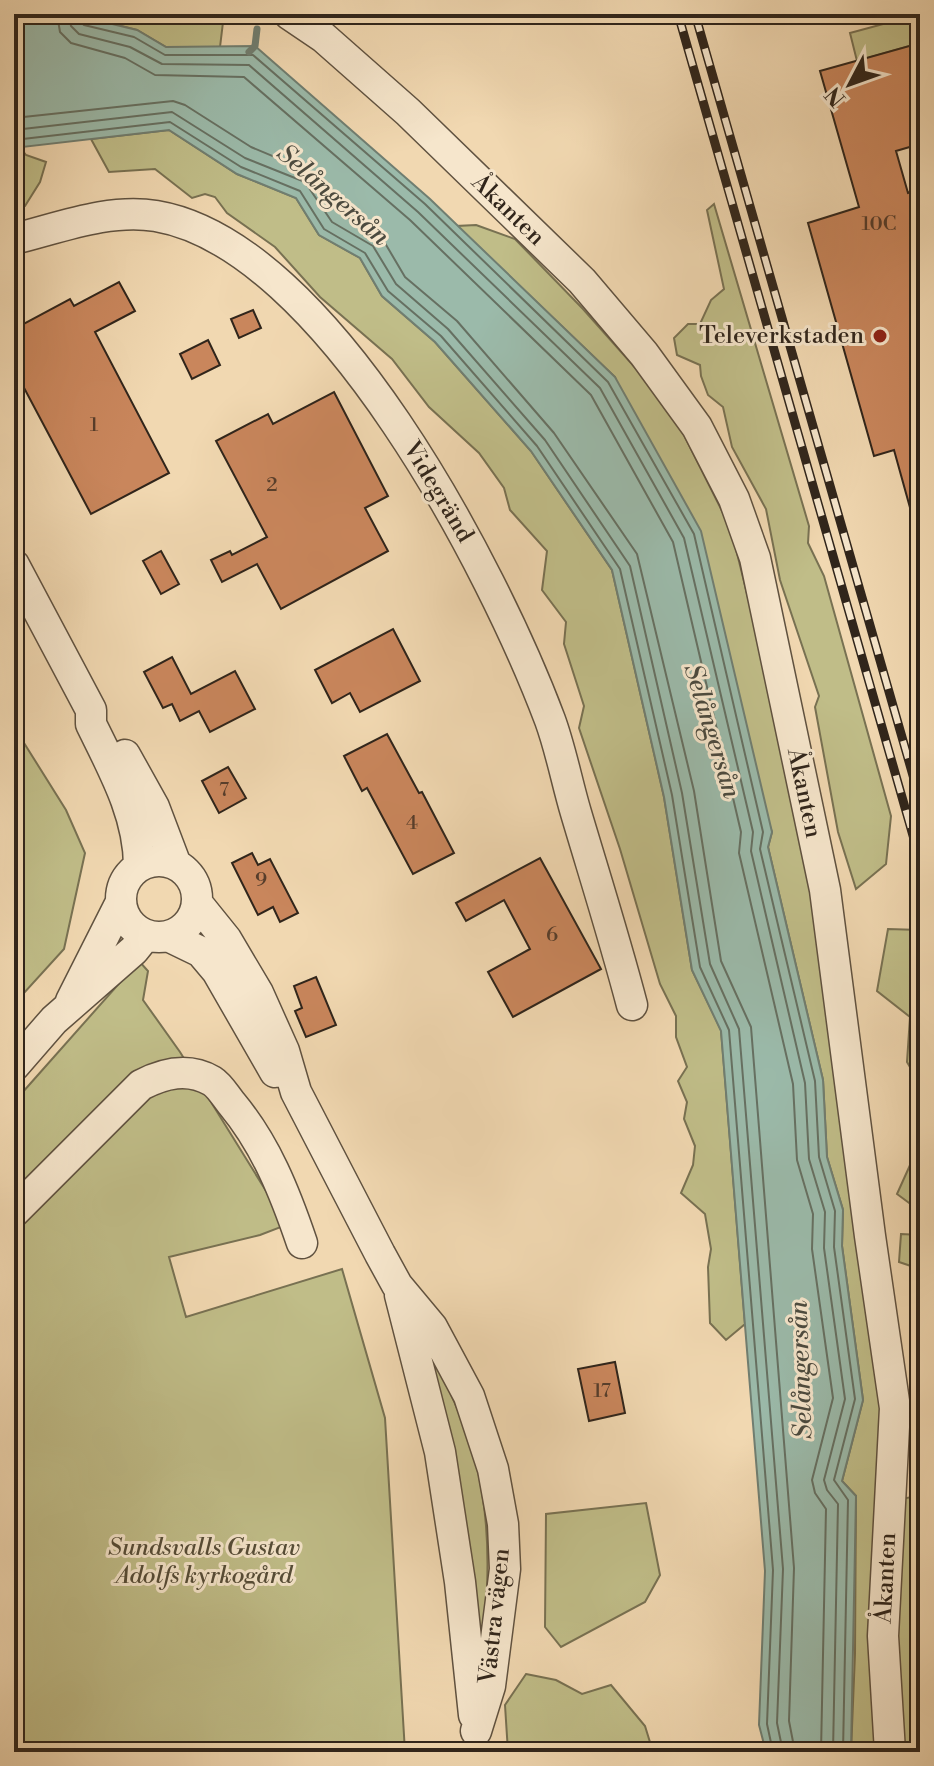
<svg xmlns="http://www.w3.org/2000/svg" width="934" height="1766" viewBox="0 0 934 1766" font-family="'Libre Bodoni',serif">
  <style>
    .green { fill: #c0bd88; stroke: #787152; stroke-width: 2 }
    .water { fill: #9bbaaa; stroke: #707e71; stroke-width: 2 }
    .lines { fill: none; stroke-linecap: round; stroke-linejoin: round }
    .shore { stroke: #667062; stroke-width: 2 }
    .stream { stroke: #707e71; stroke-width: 7 }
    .building { fill: #c9865c; stroke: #30251b; stroke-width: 2 }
    .minor-casing { stroke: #605240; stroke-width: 33 }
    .minor { stroke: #f6e6cc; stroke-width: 30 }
    .rail-casing { stroke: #30251b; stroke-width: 9 }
    .rail { stroke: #f6e6cc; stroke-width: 6; stroke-dasharray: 18; stroke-linecap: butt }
    .poi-dot { fill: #8f2418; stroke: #f6e6cc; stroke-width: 3 }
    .labels { text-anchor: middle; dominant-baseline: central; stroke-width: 6; stroke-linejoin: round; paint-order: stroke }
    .number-label { font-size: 20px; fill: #563d2b }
    .street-label { font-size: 24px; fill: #30251b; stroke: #f6e6cc }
    .poi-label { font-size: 24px; fill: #30251b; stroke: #f6e6cc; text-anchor: end }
    .park-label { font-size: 24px; font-style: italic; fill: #544b36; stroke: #f6e6cc }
    .water-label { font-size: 26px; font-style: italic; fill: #4b4a3f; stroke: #f6e6cc }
  </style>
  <rect width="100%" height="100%" fill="#f1d8b1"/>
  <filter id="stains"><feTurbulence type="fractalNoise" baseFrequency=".0025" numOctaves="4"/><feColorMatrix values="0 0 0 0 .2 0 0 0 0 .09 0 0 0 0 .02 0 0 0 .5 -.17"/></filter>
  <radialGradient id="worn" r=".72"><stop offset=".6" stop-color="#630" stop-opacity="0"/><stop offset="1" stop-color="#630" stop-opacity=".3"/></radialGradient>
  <!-- green -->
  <path class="green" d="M88 14H224L220 47H166L137 30 85 17Z
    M920 14V43L857 61 850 33Z
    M169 130 237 174 296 198 319 235 360 258 382 296 435 342 531 451 612 570 664 797 692 970 721 1030 745 1324 726 1340 710 1323 708 1267 711 1249 705 1214 681 1193 693 1165 695 1146 684 1119 687 1102 678 1081 687 1067 676 1037V1016L660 984 620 849 579 728 584 706 564 644 566 622 542 590 547 551 510 510 504 488 479 453 429 407 392 359 320 297 275 247 227 213 215 197 205 194 192 198 155 169 109 172 91 139Z
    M20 147 26 155 46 162 40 182 25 206 14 205V148Z
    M714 204 809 526 808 543 824 576 891 816 886 864 856 889 838 832 815 707 819 696 780 580 766 509 732 447 723 407 708 395 701 376 700 365 677 355 674 338 688 324H700L711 300 724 289 707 210Z
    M476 225 515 239 583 309 639 372 682 431 731 529 757 634 806 856 887 1406 875 1752H851L855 1654 856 1496 842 1481 863 1400 842 1246 843 1210 827 1157 823 1080 768 847 772 832 615 377 457 226Z
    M14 727 66 810 85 853 64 949 14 1004Z
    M888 929 920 930V1084L907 1062 910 1017 877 991Z
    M139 961 148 971 143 1000 180 1052 276 1207 281 1227 260 1235 169 1257 186 1317 342 1269 385 1418 405 1752H14V1102Z
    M920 1143V1211L897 1194Z
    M901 1234 920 1235V1269L899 1262Z
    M428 1354H432C449 1389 466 1425 476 1463 493 1530 488 1598 481 1666Z
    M917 1496 920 1499V1752H901L897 1661 901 1499Z
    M646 1503 660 1575 645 1602 561 1647 545 1627 546 1514Z
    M526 1674 556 1680 582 1694 611 1685 645 1726 653 1752H508L505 1705Z"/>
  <!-- water -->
  <path class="water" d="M14 14H71L137 30 166 47 255 46 430 199 615 377 701 531 772 832 768 847 823 1080 827 1157 843 1210 842 1246 863 1400 842 1481 856 1496 851 1752H766L759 1725 765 1571 721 1031 692 970 664 797 612 570 531 451 435 342 382 296 360 258 319 235 296 198 237 174 169 130 14 148Z"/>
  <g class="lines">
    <!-- shore -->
    <path class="shore" d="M57 14 60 32 71 43 125 58 155 75 244 77 410 220 591 395 673 542 741 832 739 853 793 1084 797 1160 813 1214 812 1249 833 1398 812 1480 815 1493 826 1509 821 1752
      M69 14 71 26 79 34 130 47 162 64 249 65 418 212 600 388 684 538 753 832 751 851 805 1083 809 1159 825 1212 824 1248 845 1399 824 1480 827 1490 838 1504 833 1752
      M79 14V20L84 25 134 37 165 55H253L425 204 608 382 694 534 763 832 760 849 815 1081 819 1157 835 1211 834 1247 855 1399 834 1480 848 1500 843 1752
      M14 118 173 101 185 105 251 147 313 173 340 213 382 238 405 277 457 321 554 433 637 554 694 791 721 961 751 1027 794 1568 789 1721 795 1752
      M14 130 172 112 245 158 305 182 332 222 373 246 396 284 448 329 545 440 630 566 682 793 710 964 739 1029 783 1569 777 1723 783 1752
      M14 140 170 122 241 167 300 191 324 229 365 253 388 291 441 336 537 446 620 569 672 795 700 967 729 1030 773 1570 767 1724 773 1752"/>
    <!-- stream -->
    <path class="stream" d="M249 52 255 46 257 29"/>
  </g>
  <!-- building -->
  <path class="building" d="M920 43V144L896 151 908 193 920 189V521L914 522 894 450 874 456 808 223 859 207 820 71Z
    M119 282 135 311 95 332 169 473 91 514 14 369V329L70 299 74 306Z
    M253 310 261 328 239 338 231 319Z
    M208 340 220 365 192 379 180 354Z
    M334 392 388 496 365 508 388 551 281 609 257 564 222 582 211 560 230 551 232 555 267 537 216 441 268 414 273 424Z
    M161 551 179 584 161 594 143 561Z
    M393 629 420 681 360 712 350 693 332 703 315 670Z
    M172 657 191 694 235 671 255 709 210 732 199 711 180 721 172 704 163 708 144 672Z
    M387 734 419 793 422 792 454 853 413 874 367 788 362 791 344 756Z
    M228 767 246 798 219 813 202 781Z
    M252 853 258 865 270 859 298 913 280 922 273 907 258 915 232 863Z
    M540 858 601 969 513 1017 488 972 530 949 504 900 466 921 456 903Z
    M316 977 336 1025 306 1037 295 1011 302 1008 294 986Z
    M615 1362 625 1413 589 1421 578 1369Z"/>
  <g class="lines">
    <defs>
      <path id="minor" d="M289 14 323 37 408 112 582 281 644 354 697 427 734 499 755 558 825 890 870 1236 895 1408 883 1636 890 1752
        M14 239C59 228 109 208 156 216 327 245 494 571 550 720 561 750 567 783 576 813 595 877 615 940 632 1005
        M14 565 91 710V724C113 769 139 815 139 866
        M125 755 154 807 176 865
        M121 899a38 38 0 1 1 76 0a38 38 0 1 1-76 0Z
        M197 903 226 939 258 993 284 1051 296 1092 380 1254 397 1285 432 1327 469 1396 493 1469 503 1524 505 1569 490 1686 476 1731
        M168 936 201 952 217 971 275 1072
        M71 1001 121 902
        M14 1066 54 1020 134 950 146 935
        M14 1212 141 1085C164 1073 188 1067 212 1081 220 1086 226 1097 232 1104 266 1145 285 1193 302 1243
        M400 1295 440 1452 460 1582 474 1715"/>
    </defs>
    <!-- minor casing -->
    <use href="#minor" class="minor-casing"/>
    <!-- minor -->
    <use href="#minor" class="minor"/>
    <defs>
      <path id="rail" d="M678 14 920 860
        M695 14 920 800"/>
    </defs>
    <!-- rail casing -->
    <use href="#rail" class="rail-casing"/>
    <!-- rail -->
    <use href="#rail" class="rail"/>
  </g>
  <!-- markers -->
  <circle class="poi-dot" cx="880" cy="336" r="8"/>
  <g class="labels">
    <!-- number labels -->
    <g class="number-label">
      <text x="879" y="224">10C</text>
      <text x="94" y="425">1</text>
      <text x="272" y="485">2</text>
      <text x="224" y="790">7</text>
      <text x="412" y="823">4</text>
      <text x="261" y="880">9</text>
      <text x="552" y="935">6</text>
      <text x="602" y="1391">17</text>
    </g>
    <!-- street labels -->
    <g class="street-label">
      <text transform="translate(508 210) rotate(44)">Åkanten</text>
      <text transform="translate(438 492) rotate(59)">Videgränd</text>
      <text transform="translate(804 793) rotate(78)">Åkanten</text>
      <text transform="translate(886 1578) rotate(-87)">Åkanten</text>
      <text transform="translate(495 1616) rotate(-84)">Västra vägen</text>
    </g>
    <!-- poi labels -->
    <g class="poi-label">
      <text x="864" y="336">Televerkstaden</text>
    </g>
    <!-- park labels -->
    <g class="park-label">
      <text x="204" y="1548">Sundsvalls Gustav<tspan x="204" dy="28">Adolfs kyrkogård</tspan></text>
    </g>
    <!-- water labels -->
    <g class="water-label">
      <text transform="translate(333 195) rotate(41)">Selångersån</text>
      <text transform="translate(712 731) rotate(73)">Selångersån</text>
      <text transform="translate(801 1370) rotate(-92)">Selångersån</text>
    </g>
  </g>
  <!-- margin -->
  <rect width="934" height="1766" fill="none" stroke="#f1d8b1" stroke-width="48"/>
  <rect x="16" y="16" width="902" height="1734" fill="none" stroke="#30251b" stroke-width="4"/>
  <rect x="24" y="24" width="886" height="1718" fill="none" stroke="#30251b" stroke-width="2"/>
  <!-- north arrow -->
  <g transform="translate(850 84) rotate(229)" stroke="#f6e6cc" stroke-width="6" paint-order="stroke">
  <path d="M0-6L14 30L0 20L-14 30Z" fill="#30251b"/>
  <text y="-12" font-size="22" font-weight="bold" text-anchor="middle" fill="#30251b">N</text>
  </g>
  <rect width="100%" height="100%" filter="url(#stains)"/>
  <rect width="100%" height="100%" fill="url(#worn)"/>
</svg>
